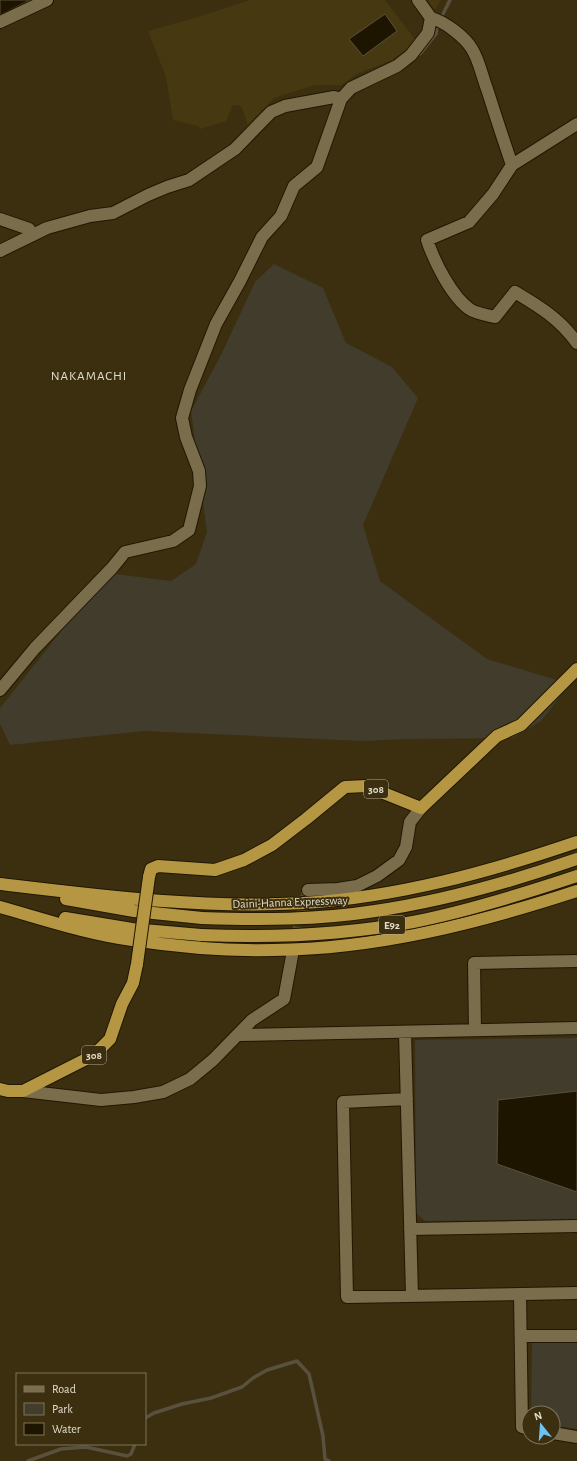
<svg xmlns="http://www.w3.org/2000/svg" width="577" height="1461" viewBox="0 0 577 1461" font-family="'Alegreya Sans',sans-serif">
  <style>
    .built { fill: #463810 }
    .green { fill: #423c2d }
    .water { fill: #1e1500; stroke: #59513d }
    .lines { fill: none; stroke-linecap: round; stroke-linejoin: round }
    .stream { stroke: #59513d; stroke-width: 3.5 }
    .minor-tunnel { stroke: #54492c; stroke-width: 12; stroke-dasharray: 12 6; stroke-linecap: butt }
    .minor-casing { stroke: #221700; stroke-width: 14 }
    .highway-casing { stroke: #221700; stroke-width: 14 }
    .minor { stroke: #796d4c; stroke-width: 12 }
    .highway { stroke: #b59743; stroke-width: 12 }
    .highway-bridge-casing { stroke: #221700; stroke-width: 14; stroke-linecap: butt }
    .highway-bridge { stroke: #b59743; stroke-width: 12 }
    .labels { text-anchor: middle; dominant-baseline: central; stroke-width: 4; stroke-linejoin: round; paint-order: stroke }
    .shield { fill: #3b2f10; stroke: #b1a993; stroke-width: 1 }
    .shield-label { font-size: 11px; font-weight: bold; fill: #e3ddcb }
    .street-label { font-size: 12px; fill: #e3ddcb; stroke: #3b2f10 }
    .neighbourhood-label { font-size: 13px; letter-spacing: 1px; fill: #e3ddcb; stroke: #3b2f10 }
  </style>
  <rect width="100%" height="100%" fill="#3b2f10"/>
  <!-- built -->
  <path class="built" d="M250 0H385L417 42 392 60 357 74 341 85H315L274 98 248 125 241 106 233 105 226 121 201 129 198 126 173 120 166 77 148 31 198 17Z
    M427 0H441L435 10Z"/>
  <!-- green -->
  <path class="green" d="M274 264 323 288 346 343 392 367 418 398 363 525 380 581 487 659 570 684 541 721 513 738 406 739 363 741 144 731 10 745 0 724V708L78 610 115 574 171 581 196 564 207 532 191 411 222 353 255 282Z
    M577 1038V1219L425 1221 416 1213 415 1040Z
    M532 1339H577V1429L553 1425V1413H531Z"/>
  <!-- water -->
  <path class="water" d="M0 0H30L0 15Z
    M385 14 397 31 363 56 349 39Z
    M577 1091V1192L497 1164 498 1100Z"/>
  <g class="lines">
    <!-- stream -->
    <path class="stream" d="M420 54 436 34 437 26 450 0
      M145 1418 154 1413 182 1404 211 1398 242 1387 253 1378 267 1370 297 1361 309 1374 323 1436 325 1459 329 1461
      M28 1461 61 1449 86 1447 127 1456 131 1454 135 1444"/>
    <!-- minor-tunnel -->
    <path class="minor-tunnel" d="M292 956 308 890"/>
    <defs>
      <path id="minor" d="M431 18C444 21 465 37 472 49 479 60 482 76 487 89 495 114 503 139 512 165L493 194 469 222 427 240C434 261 452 298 471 310 478 314 488 315 495 317L515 292C540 307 560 319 577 343
        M0 22 47 0
        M512 165 577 124
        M0 219 29 229
        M0 251 47 228 90 216 113 213 148 195 167 187 189 180 235 149 271 112 285 106 334 97 341 99
        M0 690 35 648 112 568 125 552 173 541 189 530 200 486 199 471 186 437 182 418 190 390 216 324 240 281 262 237 281 216 294 186 317 167 341 99 351 88 397 66 411 55 428 33 431 18 418 0
        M308 890 338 889 357 886 377 876 399 860 406 847 410 822 421 808
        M475 1030 474 963 577 961
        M405 1032 412 1296
        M238 1035 577 1028
        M23 1091 101 1100 134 1097 163 1092 190 1079 213 1060 252 1020 284 999 292 956
        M407 1099 343 1102 347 1297 577 1293
        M410 1229 577 1226
        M520 1294 522 1427 529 1429
        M521 1336H577
        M553 1433 577 1437"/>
      <path id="highway" d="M149 877 151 869 158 866 215 870 244 860 272 845 306 819 345 787 366 786 421 808 497 736 521 725 577 669
        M0 884C101 896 202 909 304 903 398 897 489 872 577 842
        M66 899 134 911 202 918
        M0 907C43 919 87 934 132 940 178 947 226 951 273 950 377 949 479 923 577 891
        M65 918 132 929 201 935
        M0 1089 8 1091H23L94 1055 110 1039 122 1004 133 983 137 964"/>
    </defs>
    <!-- minor casing -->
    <use href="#minor" class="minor-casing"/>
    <!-- highway casing -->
    <use href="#highway" class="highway-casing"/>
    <!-- minor -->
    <use href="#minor" class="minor"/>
    <!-- highway -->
    <use href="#highway" class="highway"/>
    <defs>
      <path id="highway-bridge" d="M202 918C260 920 318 920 375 911 444 901 511 882 577 859
        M201 935C272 938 343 935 413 922 469 911 523 894 577 876
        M137 964 149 877"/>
    </defs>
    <!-- highway-bridge casing -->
    <use href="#highway-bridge" class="highway-bridge-casing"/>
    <!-- highway-bridge -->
    <use href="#highway-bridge" class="highway-bridge"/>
  </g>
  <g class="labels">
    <!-- shield labels -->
    <g class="shield">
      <rect x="364" y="780" width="24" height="18" rx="3"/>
      <rect x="379" y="916" width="26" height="18" rx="3"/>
      <rect x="82" y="1046" width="24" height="18" rx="3"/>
    </g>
    <g class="shield-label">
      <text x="376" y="789">308</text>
      <text x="392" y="925">E92</text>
      <text x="94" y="1055">308</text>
    </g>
    <!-- street labels -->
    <g class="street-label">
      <text transform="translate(290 902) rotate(-2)">Daini-Hanna Expressway</text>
    </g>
    <!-- neighbourhood labels -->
    <g class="neighbourhood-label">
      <text x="89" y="376">NAKAMACHI</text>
    </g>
  </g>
  <!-- legend -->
  <rect x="16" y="1373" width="130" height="72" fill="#3b2f10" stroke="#7e755b"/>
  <rect x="24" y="1386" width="20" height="6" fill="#796d4c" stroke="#7e755b"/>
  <text x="52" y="1393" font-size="12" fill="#e3ddcb">Road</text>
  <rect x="24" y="1403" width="20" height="12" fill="#423c2d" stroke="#7e755b"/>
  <text x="52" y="1413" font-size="12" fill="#e3ddcb">Park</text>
  <rect x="24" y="1423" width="20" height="12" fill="#1e1500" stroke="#7e755b"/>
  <text x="52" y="1433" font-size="12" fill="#e3ddcb">Water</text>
  <!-- north arrow -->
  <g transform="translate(541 1425) rotate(343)"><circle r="19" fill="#3b2f10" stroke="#7e755b"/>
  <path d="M0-3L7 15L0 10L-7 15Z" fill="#6ac3f1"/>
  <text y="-6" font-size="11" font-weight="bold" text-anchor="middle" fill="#e3ddcb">N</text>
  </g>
</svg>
